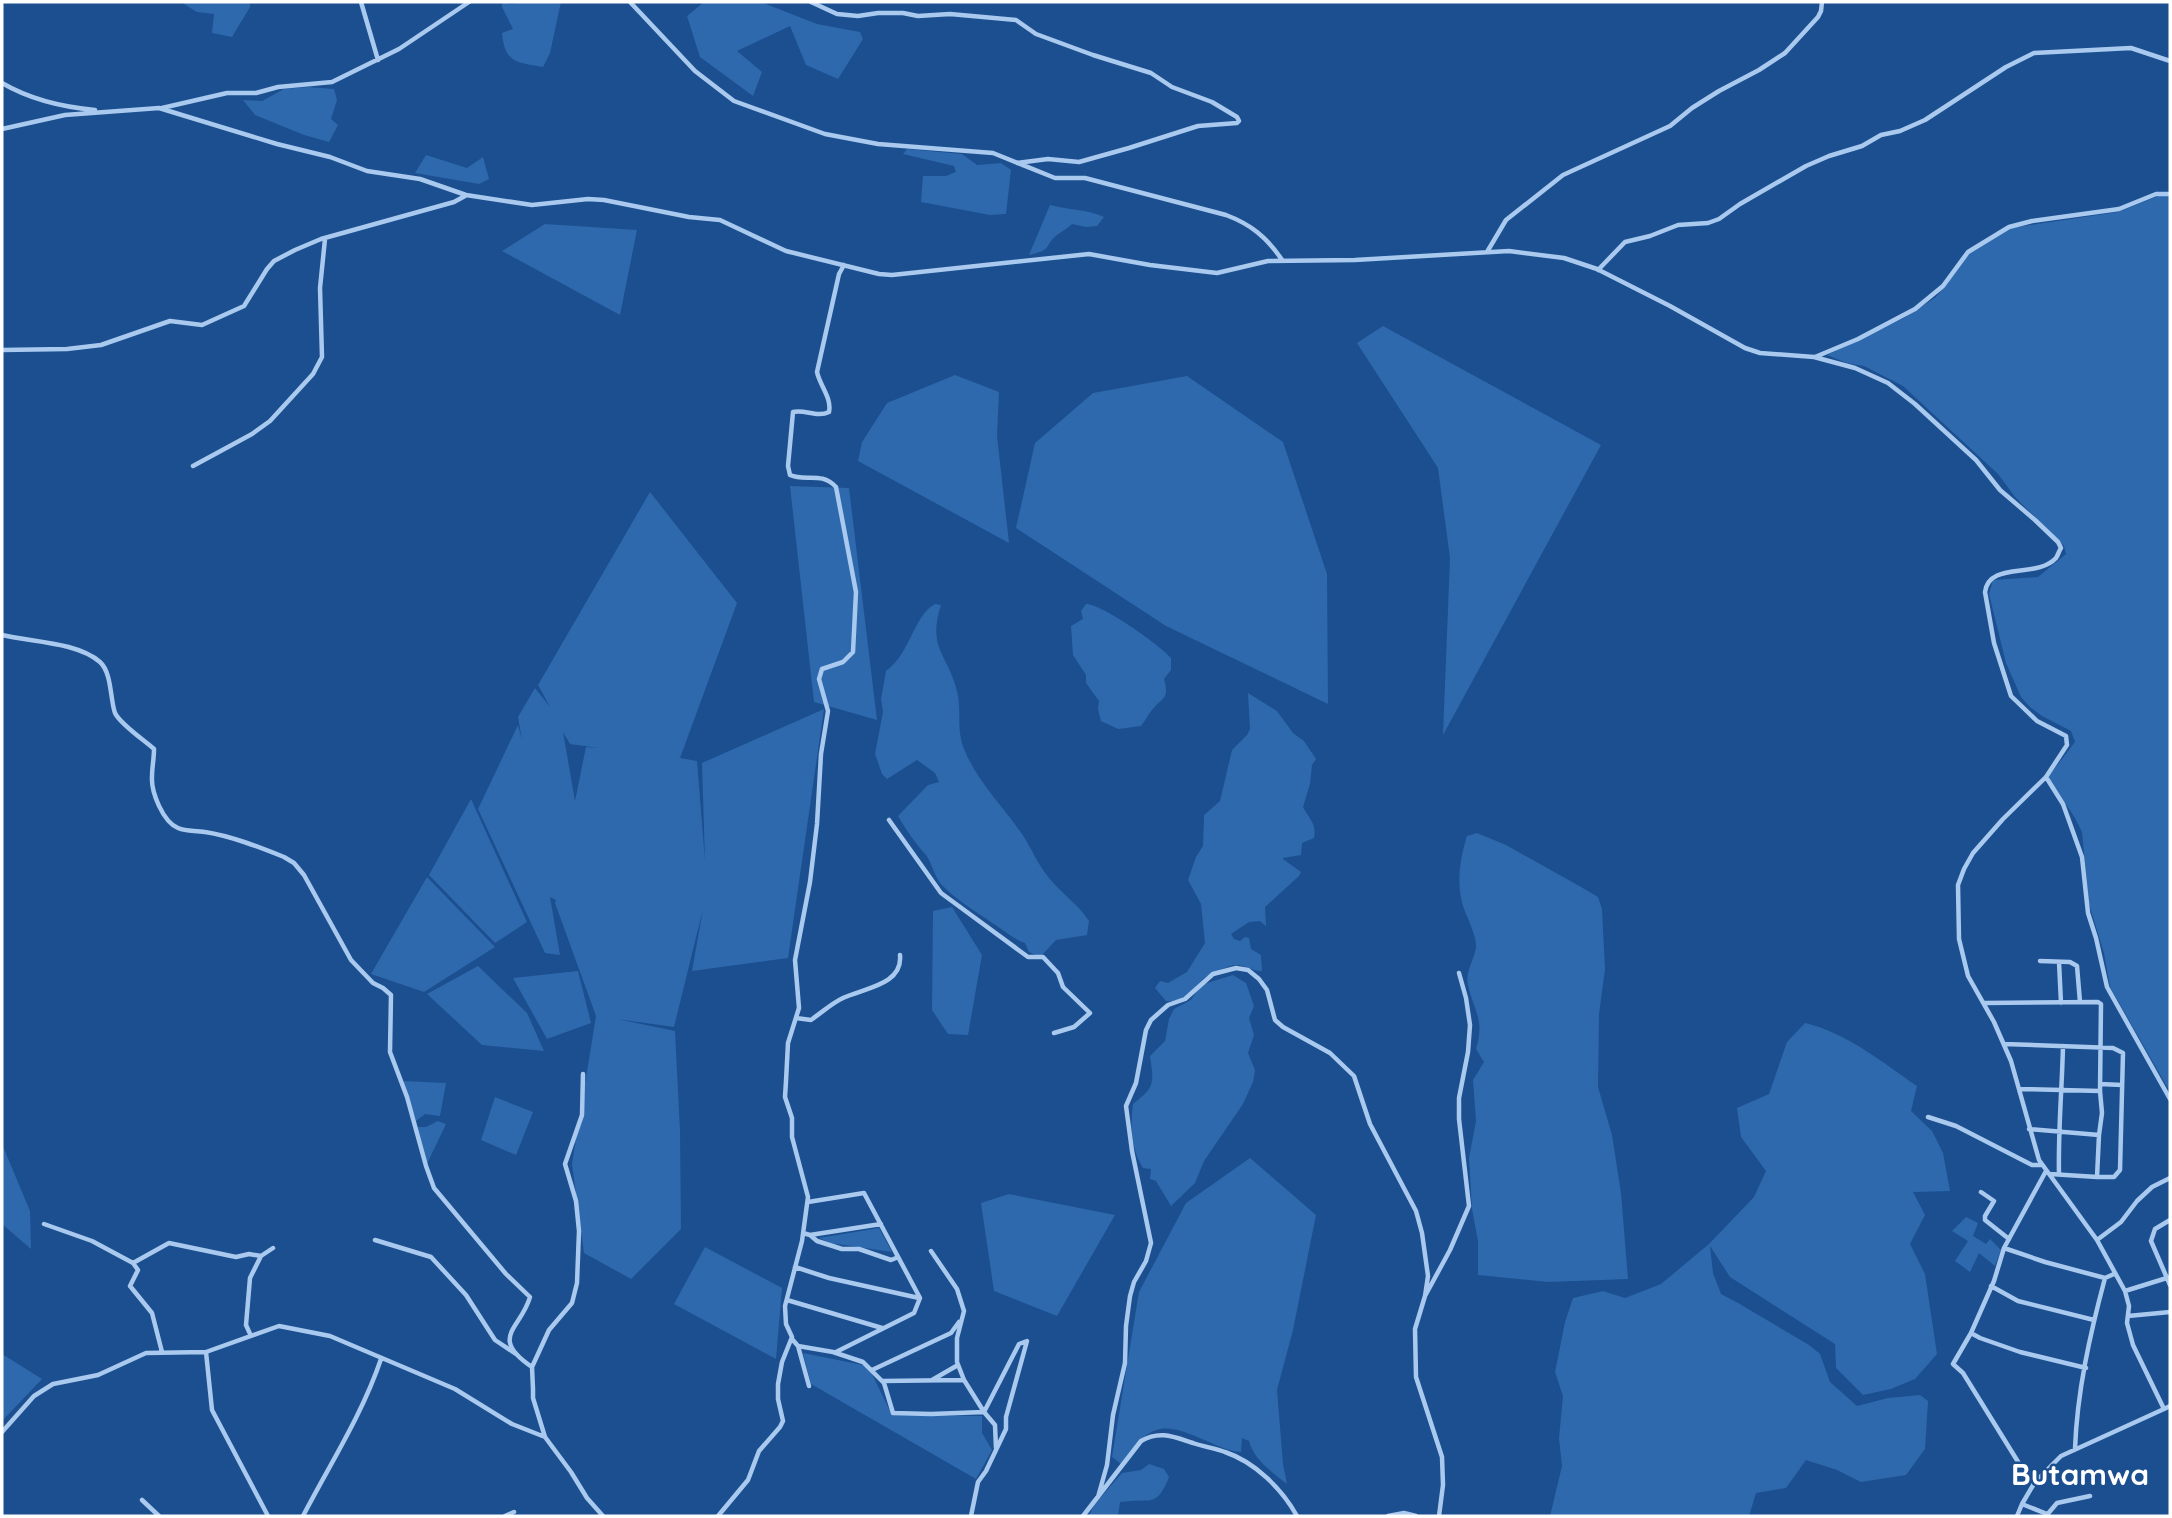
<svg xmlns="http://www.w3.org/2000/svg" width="2172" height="1518" viewBox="0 0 2172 1518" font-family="Quicksand,sans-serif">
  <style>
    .green { fill: #2e69ad; fill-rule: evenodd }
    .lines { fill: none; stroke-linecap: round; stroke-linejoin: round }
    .minor { stroke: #a9c9ee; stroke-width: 4.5 }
    .labels { text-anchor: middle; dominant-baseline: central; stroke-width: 5; stroke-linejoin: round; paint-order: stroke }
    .district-label { font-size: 30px; font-weight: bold; fill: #fff; stroke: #1b4f8f }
  </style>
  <rect width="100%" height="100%" fill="#1b4f8f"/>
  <!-- green -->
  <path class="green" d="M185 2H250V7L232 37 212 33 214 14 197 12 184 4Z
    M502 2 512 4 521 2H561L550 53 543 67C517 62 505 64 502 33L513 29 502 7Z
    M704 2H761L817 24 860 32 863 39 838 79 806 65 790 26 737 51 762 72 753 96 700 57 687 16Z
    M308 87 334 89 337 100 331 119 338 125 329 142 304 135 255 115 243 100 262 101 284 89Z
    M907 149 962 154 977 165 1001 163 1011 170 1006 214 990 215 921 202 923 176H946L956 172 954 166 903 154Z
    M426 155 467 168 483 157 489 179 479 184 415 173Z
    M2161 195 2170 196V1092L2110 987 2104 953 2089 904 2082 832 2075 818 2048 777 2075 742 2071 731 2042 716 2030 707 2021 697 2006 663 1989 594 1993 580 2038 577 2066 554 2064 546 2015 497 1998 474 1903 386 1864 366 1847 363 1827 355 1904 318 1936 297 1970 253 2010 228 2118 212Z
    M1050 205C1067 210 1088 209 1104 217L1097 226 1086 227 1072 224C1067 229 1062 231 1057 235 1042 248 1054 249 1029 255Z
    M545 224 637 230 620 315 502 251Z
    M1383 326 1601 445 1443 735 1450 558 1438 468 1357 343Z
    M955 375 999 392 997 436 1009 543 858 461 862 442 887 403Z
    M1187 376 1283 442 1327 574 1328 704 1166 626 1016 528 1035 443 1093 393Z
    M790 486 849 488 877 720 814 702Z
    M650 492 737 603 680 758 697 761 705 861 702 763 824 709 788 958 692 971 703 909 674 1027 617 1019 675 1031 680 1131 681 1229 631 1279 584 1253 572 1164 596 1016 555 903 556 900 550 897 560 955 545 953 478 809 518 725 522 740 518 717 535 688 550 707 538 685ZM563 732 570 744 599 748 586 747 575 801Z
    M935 604 941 605C927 649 948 654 957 691 962 710 956 730 964 749 978 783 1004 807 1024 837 1032 850 1039 866 1049 878 1062 894 1078 904 1089 921L1087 935 1056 940 1040 957 1029 952 1025 943C1014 939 1007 933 997 926 978 913 957 901 941 884 934 876 932 863 926 855 916 844 906 830 898 816L928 785 939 782 935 773 917 760 887 779 882 774 875 754 883 712 881 699 886 671C910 654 914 615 935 604Z
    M1086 604C1102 604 1160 645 1171 658V670L1164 679C1170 700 1162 697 1152 710 1148 715 1145 721 1141 726L1118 729 1101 721 1098 709 1099 701 1086 683V675L1073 655 1071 626 1083 619 1081 611Z
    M1248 693 1277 711 1293 733 1304 741 1316 759 1312 765 1310 784 1303 807C1309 819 1317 824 1314 838L1302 843 1301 855 1283 858V859L1301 872 1299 876 1265 907 1266 926 1260 921 1249 922 1231 934 1234 939 1240 941 1245 937 1249 938 1251 949 1261 955 1262 971C1252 971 1244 964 1234 965 1229 966 1207 975 1203 979 1192 990 1184 1003 1166 1001L1155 988 1160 981 1168 983 1187 972 1205 943 1201 904 1188 880 1196 857 1203 846 1204 815 1220 801 1232 750 1247 735 1250 729Z
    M471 799 527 922 495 943 429 875Z
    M1477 833 1506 845 1581 887 1598 897 1602 909 1605 969 1599 1014 1598 1087 1612 1135 1621 1193 1628 1279 1548 1282 1478 1275V1241L1472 1209 1469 1158 1476 1121 1473 1080 1484 1062 1476 1049C1485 1019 1474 1012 1468 985 1465 972 1474 960 1476 948 1477 936 1467 918 1463 906 1456 883 1460 859 1467 836Z
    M427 877 495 947 424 992 371 974Z
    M952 907 982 955 968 1035 948 1034 932 1010 933 911Z
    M478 966 527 1013 544 1051 482 1045 427 994Z
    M578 971 591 1023 547 1039 513 978Z
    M1233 975 1246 983 1254 1006 1249 1018 1254 1035 1248 1053 1255 1070 1253 1082 1243 1104 1204 1161 1195 1183 1171 1206 1156 1181 1150 1179 1151 1169 1143 1168C1131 1149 1130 1126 1133 1104 1155 1087 1154 1084 1150 1056L1165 1041 1169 1019 1174 1009 1191 1000 1201 985Z
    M1805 1023C1847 1033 1882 1062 1917 1086L1911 1111 1932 1131 1943 1153 1950 1191 1913 1192 1925 1215 1910 1244 1925 1274 1937 1354 1915 1379 1891 1389 1863 1395 1836 1368 1835 1344 1730 1277 1710 1246 1713 1273 1721 1294 1738 1303 1809 1345 1820 1354 1830 1382 1857 1406 1888 1398 1920 1395 1928 1401 1925 1449 1906 1475 1861 1482 1837 1470 1806 1460 1786 1488 1756 1493 1749 1516H1550L1562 1466 1559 1438 1563 1396 1555 1372 1565 1322 1573 1298 1603 1291 1625 1298 1661 1284 1709 1244 1754 1197 1766 1171 1741 1137 1737 1108 1769 1094 1787 1042Z
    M403 1081 446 1083 440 1116 425 1114 416 1121Z
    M495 1097 533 1112 516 1155 481 1140Z
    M438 1121 446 1124 426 1166 417 1127H426Z
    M2 1144 30 1211 31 1249 2 1224Z
    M1250 1158 1316 1215 1293 1330 1277 1390 1283 1464 1287 1484C1272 1472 1254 1460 1249 1441L1242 1438 1241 1452C1229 1451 1220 1447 1209 1442 1162 1421 1151 1422 1121 1464L1112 1457 1139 1292 1186 1203Z
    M1009 1194 1115 1215 1057 1316 994 1291 981 1203Z
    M1966 1217 1978 1223 1973 1236 1986 1244 1990 1239 2001 1250 1995 1266 1979 1253 1970 1272 1955 1261 1968 1241 1952 1231Z
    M879 1228 892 1252 830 1243 819 1238Z
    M705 1247 782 1288 776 1359 674 1304Z
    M803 1353 868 1366 892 1415 982 1416V1433L992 1450 976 1479 811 1384Z
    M2 1354 42 1379 2 1421Z
    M1149 1464 1164 1469 1169 1477C1156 1510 1150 1497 1120 1502L1118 1516H1089L1094 1505 1122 1473 1141 1470Z"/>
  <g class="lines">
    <!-- minor -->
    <path class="minor" d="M361 2 378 60
      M630 2 695 71 734 101 825 134 878 144 993 153 1055 178H1085L1226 215C1250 224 1267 237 1282 260
      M811 2 837 14 858 16 878 13H903L918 16 950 14 1016 20 1036 34 1093 55 1151 73 1172 87 1212 102 1237 117 1239 121 1237 123 1198 126 1129 148 1079 162 1048 159 1017 163
      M2 83C31 100 62 107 95 110
      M162 108 227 93H256L278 87 332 82 399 49 469 2
      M2 129 65 115 159 108 277 144 330 157 367 171 420 179 466 195 532 205 588 199 604 200 689 217 720 220 786 251 879 274 892 275 1089 254 1150 265 1217 273 1268 261 1355 260 1509 251 1564 258 1597 269 1670 306 1745 348 1760 353 1814 357 1855 368 1888 383 1915 404 1976 460 2000 490 2035 520 2058 542 2061 548C2059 551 2058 555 2056 558 2037 579 1989 561 1985 592L1994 643 2011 696 2037 721 2066 736 2067 745 2046 777 2003 819 1973 853 1964 869 1958 885 1959 939 1968 976 1994 1022 2011 1061 2039 1160 2097 1240 2125 1291 2129 1306 2127 1323 2133 1345 2164 1409 2061 1456 2035 1482 2022 1504 2017 1516
      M1487 252 1506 220 1563 175 1670 126 1692 108 1719 91 1759 70 1785 53 1818 17 1821 11 1822 2
      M1598 270 1625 242 1650 236 1678 225 1708 223 1719 219 1740 204 1806 166 1829 156 1862 146 1881 135 1900 131 1925 120 2006 67 2034 53 2131 48 2170 61
      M2 350 67 349 101 345 170 321 202 325 244 306 267 269 274 261 295 250 321 239 454 202 465 196
      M1815 357 1858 339 1915 309 1943 286 1968 252 2009 227 2032 221 2119 209 2156 194H2170
      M193 466 252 434 270 421 313 374 322 357 320 288 325 239
      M2 635C31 642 77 642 100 662 112 673 110 699 115 713 120 724 144 740 154 749 154 759 152 767 152 777 151 792 163 822 178 828 187 832 195 830 205 832 231 836 259 847 284 857L294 863 304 875 351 960 373 983 383 988 391 995 390 1052 407 1097 426 1166 434 1188 506 1274 530 1297C521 1329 488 1337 532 1367
      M2046 777 2063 804 2082 857 2088 913 2096 938 2107 987 2170 1099
      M889 820 941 893 1028 957H1043L1058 973 1063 987 1090 1013 1074 1027 1054 1033
      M2040 961 2070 962 2077 966 2080 1002
      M2059 962 2061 1003
      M1984 1003 2098 1002 2101 1004 2100 1091 2102 1113 2099 1135 2097 1177 2050 1174
      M796 1018 811 1020C821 1013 832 1003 843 998 864 988 903 985 900 955
      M2004 1044 2113 1048 2123 1053 2120 1170 2114 1177H2097
      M583 1074 582 1115 565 1164 576 1201 579 1231 577 1283 572 1303 549 1330 532 1367 533 1389V1398L545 1437 571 1472 587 1498 603 1516
      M2100 1084 2122 1085
      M2020 1089 2100 1091
      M1928 1117 1956 1126 2032 1165H2041
      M2029 1129 2099 1135
      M2046 1171 2004 1248 1994 1281 1971 1333 1980 1338 2020 1352 2086 1368
      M2059 1174C2058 1131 2062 1089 2063 1046
      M1981 1192 1994 1201 1985 1216V1220L2009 1239
      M808 1202 864 1193 920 1298 914 1313 836 1352
      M2170 1220 2155 1229 2151 1241 2170 1285
      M44 1224 92 1241 133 1263 138 1270 130 1286 152 1313 162 1352
      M803 1233 810 1235 817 1241 842 1249H859L891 1260 896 1258
      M810 1235 881 1224
      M375 1240 431 1257 466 1295 495 1340 516 1354
      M2097 1240 2121 1222 2137 1201 2152 1187 2170 1178
      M2004 1248 2045 1262 2105 1278 2114 1274
      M931 1251 957 1289 964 1311 957 1338V1362L964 1380 984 1412 995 1425 996 1448
      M133 1263 169 1243 236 1257 249 1254 261 1256
      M795 1267 829 1278 919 1298
      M1991 1286 2018 1301 2094 1320
      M2125 1291 2170 1277
      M787 1300 882 1328
      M2128 1316 2170 1312
      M1971 1333 1953 1364 1963 1373 2020 1465 2035 1482
      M251 1336 246 1325 250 1278 261 1256 273 1248
      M792 1339 798 1346 833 1352 863 1362 884 1383 893 1413 931 1414 984 1412 1019 1344 1027 1341 1006 1417V1429L986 1471 978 1482 971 1516
      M798 1346 809 1386
      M206 1352 212 1410 268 1516
      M872 1370 951 1333 959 1322
      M932 1380 958 1365
      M882 1381 964 1380
      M2164 1409 2170 1406
      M2 1432 34 1396 53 1384 98 1375 146 1353 206 1352 279 1326 330 1336 455 1389 512 1424 545 1437
      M2075 1449C2077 1392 2090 1334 2105 1278
      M1098 1497 1107 1465 1113 1415 1125 1363 1126 1326 1130 1296 1134 1282 1146 1261 1151 1243 1132 1151 1126 1106 1136 1083 1146 1030 1151 1020 1168 1005 1185 999 1213 974 1236 968 1248 970 1259 979 1267 990 1275 1020 1283 1027 1330 1053 1354 1076 1370 1124 1416 1211 1422 1233 1428 1276 1425 1296
      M142 1500 159 1516
      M2022 1504 2047 1514
      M303 1516C330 1464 362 1415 381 1359
      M505 1516 514 1512
      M718 1516 748 1480 759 1451 780 1427 783 1421 778 1399V1384L782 1362 792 1337 786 1324 785 1306 802 1241 808 1197 792 1137V1118L785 1097 786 1081 788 1043 799 1008 795 960 810 882 817 824 821 754 828 711 819 679 822 669 843 662 853 652 856 592 836 487C821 471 806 482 790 475L788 466 793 412C805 409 817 418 829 412 832 398 820 386 817 372L839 274 844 265
      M1083 1516 1141 1441C1160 1430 1174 1437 1193 1443 1204 1447 1215 1448 1225 1452 1255 1462 1282 1489 1297 1516
      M1388 1516 1404 1513 1416 1516
      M1439 1516 1443 1485 1442 1457 1416 1377 1415 1329 1425 1296 1450 1250 1469 1206 1459 1119V1098L1468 1052 1470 1025 1466 998 1459 973
      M2046 1516 2057 1503 2090 1496"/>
  </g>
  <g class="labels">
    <!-- district labels -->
    <g class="district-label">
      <text x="2080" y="1474">Butamwa</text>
    </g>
  </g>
  <!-- border -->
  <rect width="2172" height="1518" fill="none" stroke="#ffffff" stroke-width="7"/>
</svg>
